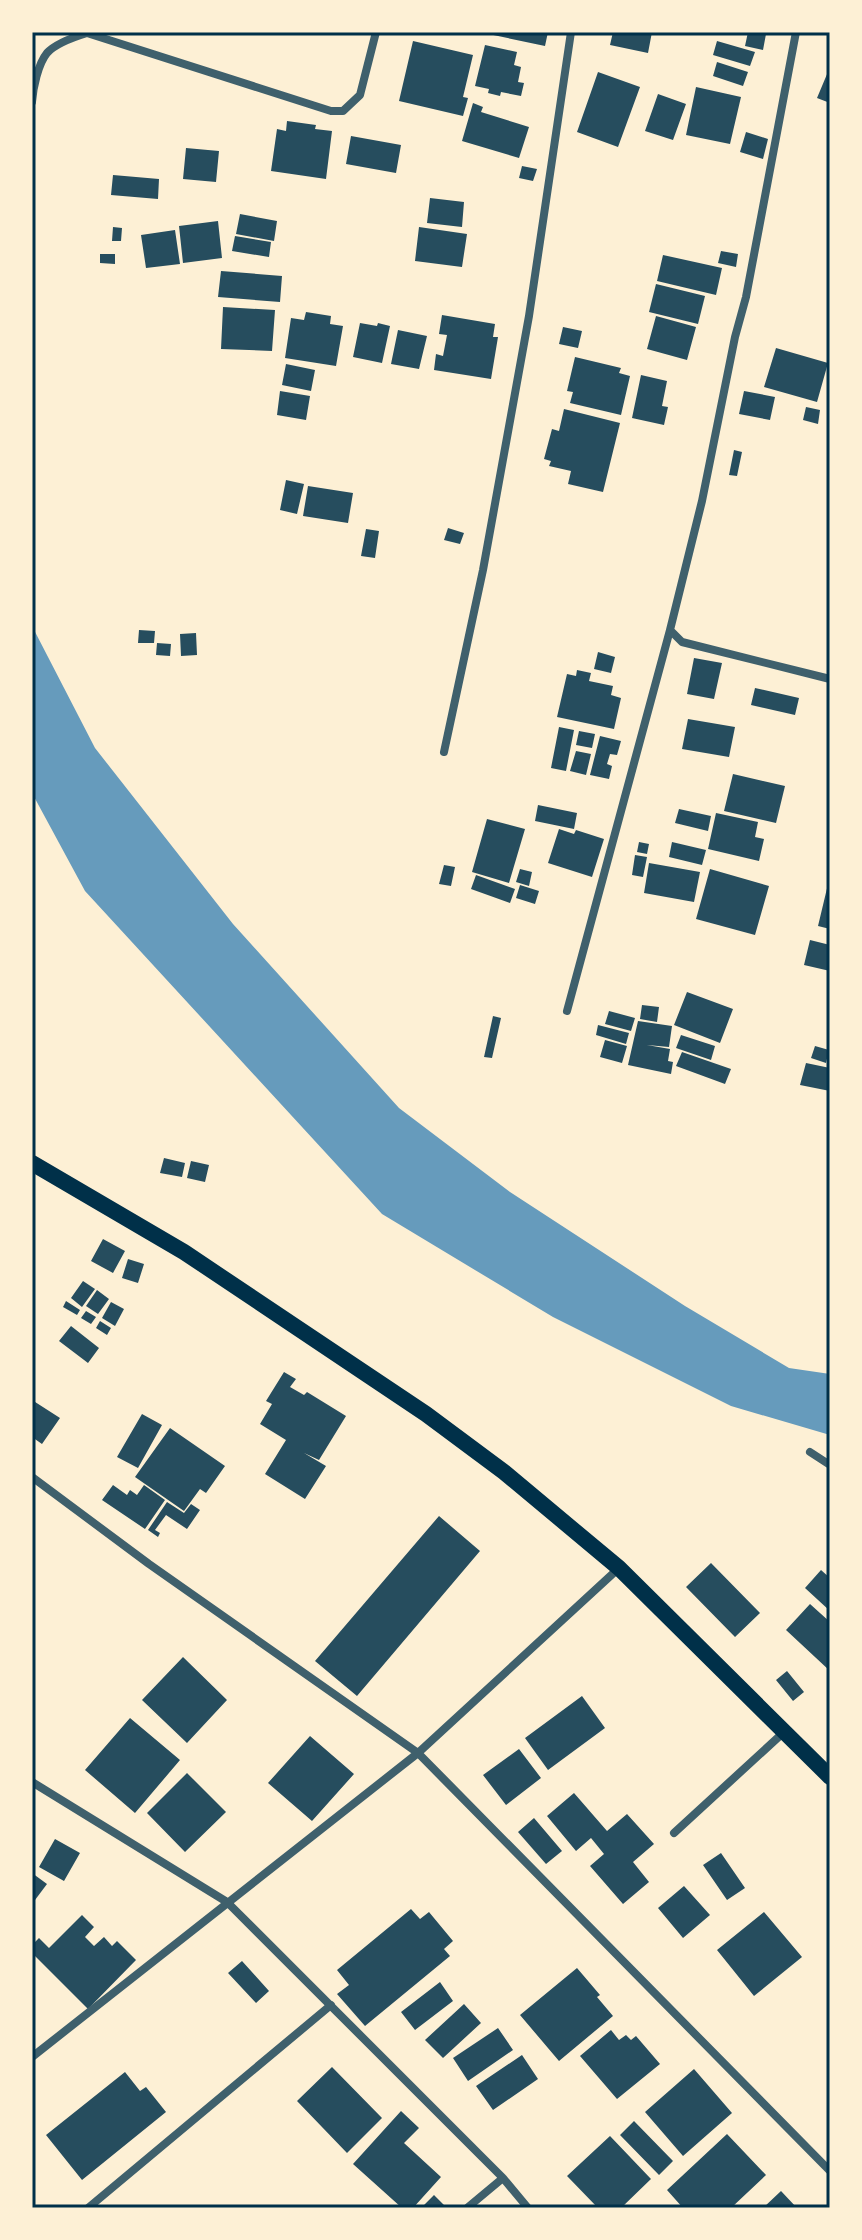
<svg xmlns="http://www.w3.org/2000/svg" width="862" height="2240" viewBox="0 0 862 2240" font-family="Helvetica,sans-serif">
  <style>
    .water { fill: #669bbc }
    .building { fill: #264d5e }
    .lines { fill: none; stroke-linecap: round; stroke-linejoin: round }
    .minor { stroke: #3f606c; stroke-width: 8 }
    .secondary { stroke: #003049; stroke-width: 16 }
    .neatline { fill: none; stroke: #003049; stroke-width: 3 }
  </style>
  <rect width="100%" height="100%" fill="#fdf0d5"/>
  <!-- water -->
  <path class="water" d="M32 626 95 748 233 924 399 1108 510 1192 685 1306 789 1368 830 1374V1435L731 1406 553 1317 382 1214 85 891 32 793Z"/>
  <!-- building -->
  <path class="building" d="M479 32H548L545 46Z
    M613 32H652L648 53 610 45Z
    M748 32 766 34 763 50 745 46Z
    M413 41 473 55 463 97 468 98 463 116 399 101Z
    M717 41 755 52 750 66 713 55Z
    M485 45 517 52 514 65 521 67 518 82 524 83 521 96 501 92 500 96 488 93 489 89 475 86Z
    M717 62 748 72 743 86 713 76Z
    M830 67V103L817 98Z
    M598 72 640 87 618 147 577 132Z
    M696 87 741 97 730 144 686 135Z
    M658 94 686 104 673 140 645 131Z
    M473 103 483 107 481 112 529 127 519 158 462 141Z
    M287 121 316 125 315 129 332 131 326 179 271 171 277 129 286 131Z
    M746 132 768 139 763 159 740 152Z
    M351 136 401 145 396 173 346 164Z
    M186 148 219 151 216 182 183 179Z
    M522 166 537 169 533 181 519 178Z
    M113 175 159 179 158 199 111 195Z
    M430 198 464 202 462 227 427 223Z
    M240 214 277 221 274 241 236 234Z
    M218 221 222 258 183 263 179 226Z
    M113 227 122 228 121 241H112Z
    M419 227 467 234 462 267 415 261Z
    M175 230 180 264 146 268 141 235Z
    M235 236 271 242 269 257 232 251Z
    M721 251 738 254 736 267 718 263Z
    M100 254H115V264L100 263Z
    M663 255 722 268 716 295 657 281Z
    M221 271 282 276 280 302 218 297Z
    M656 284 705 296 698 324 649 312Z
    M223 307 275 310 272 351 221 349Z
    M306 312 331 316 330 324 343 326 336 366 285 358 291 318 304 320Z
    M442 315 495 324 493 337H498L491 379 434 370 436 354 443 356 447 335 439 334Z
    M656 316 696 327 687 360 647 349Z
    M360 323 377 326 378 323 390 326 382 363 353 357Z
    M563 327 582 331 578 348 559 344Z
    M398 330 427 336 419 369 391 364Z
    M776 348 828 363 817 402 764 387Z
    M575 357 621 368 619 373 630 376 621 415 570 403 573 392 567 391Z
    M286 364 315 370 311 391 282 385Z
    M641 375 667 381 662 406 668 407 664 425 632 418Z
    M280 391 310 396 306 420 277 415Z
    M744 391 775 397 770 420 739 414Z
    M806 407 820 410 818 424 803 420Z
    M564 409 620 423 603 492 568 484 571 471 549 466 551 461 544 459 552 429 559 431Z
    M734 450 742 452 737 476 729 475Z
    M286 480 304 484 297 514 280 510Z
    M308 486 353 493 348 523 303 516Z
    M448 528 464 533 460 544 444 540Z
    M366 529 379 531 375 558 361 556Z
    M139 630 155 631 154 643H138Z
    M196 633 197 655 181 656 180 634Z
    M157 643 171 644 170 656 156 655Z
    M598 652 615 657 611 673 594 669Z
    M694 658 722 663 714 699 687 694Z
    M577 670 591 673 589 681 613 686 611 695 621 698 614 729 557 717 567 674 576 676Z
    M755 688 799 698 795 715 751 705Z
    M688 719 735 727 729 757 682 749Z
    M559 727 574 730 566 771 551 768Z
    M579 731 595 734 592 748 576 745Z
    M600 736 621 741 617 755 610 754 607 764 612 766 609 779 590 775Z
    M576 751 591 754 586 775 570 771Z
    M733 774 785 786 776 823 724 811Z
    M538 805 577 813 574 829 535 821Z
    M679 809 711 816 708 831 675 823Z
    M716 813 758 822 755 837 764 839 759 861 708 849Z
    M487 819 525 829 509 883 472 872Z
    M559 829 574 834 576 830 604 839 592 877 548 863Z
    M639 842 649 844 647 854 637 852Z
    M672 842 706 850 702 865 669 857Z
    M635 855 647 857 643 877 632 875Z
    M649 863 700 872 694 902 644 893Z
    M444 865 455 867 451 886 439 884Z
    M520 869 532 872 529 886 516 882Z
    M710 869 769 886 755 935 696 919Z
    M476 875 515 889 510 903 471 889Z
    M829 880H830V929L818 926Z
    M520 885 539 891 535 904 516 898Z
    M810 940 830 945V971L804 965Z
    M687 992 733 1009 720 1043 674 1025Z
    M642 1005 659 1007 657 1022 640 1019Z
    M609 1011 635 1018 631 1031 605 1024Z
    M493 1016 501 1018 492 1058 484 1057Z
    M638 1021 672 1026 669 1047 647 1045 670 1049 668 1061 673 1062 671 1074 628 1065Z
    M598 1025 629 1033 626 1044 596 1035Z
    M681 1035 715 1046 711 1060 676 1048Z
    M605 1040 627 1046 622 1063 600 1057Z
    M815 1046 829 1050 826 1063 811 1058Z
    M682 1052 731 1069 725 1084 676 1066Z
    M806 1063 830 1068V1091L800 1085Z
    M164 1158 185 1163 182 1177 160 1173Z
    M191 1161 209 1165 205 1182 187 1178Z
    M103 1239 125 1251 113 1273 91 1261Z
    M128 1259 144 1264 138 1283 122 1278Z
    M83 1281 95 1289 82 1307 71 1298Z
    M97 1290 109 1299 98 1314 86 1306Z
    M66 1301 80 1310 77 1315 63 1307Z
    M111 1302 124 1309 115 1326 102 1318Z
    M86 1311 96 1317 91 1324 81 1318Z
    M100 1321 111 1328 107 1335 96 1328Z
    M71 1326 99 1348 88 1363 59 1341Z
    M284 1372 296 1379 290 1387 304 1395 307 1392 346 1416 319 1460 304 1453 326 1466 305 1499 265 1474 286 1440 260 1424 272 1404 266 1401Z
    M32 1400 60 1418 42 1444 32 1437Z
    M142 1414 162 1425 138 1468 117 1457Z
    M170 1428 225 1466 206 1493 200 1489 184 1511 135 1477Z
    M113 1485 127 1495 130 1490 137 1495 144 1485 165 1500 145 1529 102 1500Z
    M167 1502 184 1513 191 1504 200 1510 187 1529 166 1515 155 1530 160 1533 158 1537 148 1530Z
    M439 1516 480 1551 357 1696 315 1661Z
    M711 1563 760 1613 735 1637 686 1587Z
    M821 1570 830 1578V1611L805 1588Z
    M810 1604 830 1622V1671L786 1630Z
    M183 1657 227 1700 187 1743 142 1700Z
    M787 1671 804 1692 793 1701 776 1680Z
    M582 1696 605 1728 548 1770 525 1738Z
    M130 1718 180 1760 135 1813 85 1770Z
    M310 1736 354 1774 312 1821 268 1783Z
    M519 1749 541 1778 506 1805 483 1775Z
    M187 1773 226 1812 185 1852 147 1813Z
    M574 1793 607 1831 627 1814 654 1844 633 1862 649 1882 623 1904 590 1866 604 1854 591 1838 576 1851 547 1816Z
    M534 1818 562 1851 546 1864 518 1832Z
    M55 1839 80 1853 64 1881 39 1867Z
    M721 1853 745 1888 727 1900 703 1865Z
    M32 1873 47 1884 32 1904Z
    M684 1886 710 1915 683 1938 658 1908Z
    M411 1909 420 1919 429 1912 453 1941 444 1949 450 1956 365 2026 337 1994 349 1985 337 1970Z
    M764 1912 802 1957 754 1996 717 1950Z
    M82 1915 94 1927 85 1937 94 1946 104 1937 112 1946 117 1941 136 1960 88 2009 32 1953V1945L39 1938 49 1948Z
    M242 1961 269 1991 256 2003 228 1973Z
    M577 1968 600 1995 597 1997 613 2016 559 2061 520 2015Z
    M440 1982 453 2001 415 2030 401 2012Z
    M464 2004 481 2023 443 2058 425 2040Z
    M498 2028 513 2050 468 2081 453 2058Z
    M611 2030 619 2040 626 2035 631 2040 636 2036 660 2064 617 2099 580 2056Z
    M522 2055 538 2079 493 2110 476 2086Z
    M332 2067 382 2118 347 2153 297 2101Z
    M694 2069 732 2113 683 2156 645 2112Z
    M125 2072 140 2091 146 2087 166 2112 82 2180 46 2135Z
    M401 2111 419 2128 404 2143 441 2177 413 2208H402L353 2164Z
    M634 2121 673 2161 659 2175 620 2135Z
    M727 2134 766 2175 731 2208H683L667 2190Z
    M610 2136 651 2179 621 2208H598L567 2176Z
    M781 2191 797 2208H763Z
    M434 2195 445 2206 443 2208H421Z"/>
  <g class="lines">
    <!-- minor -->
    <path class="minor" d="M796 32 746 297 735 337 702 501 670 630 682 642 830 679
      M32 102C33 88 38 64 47 53 56 43 74 37 87 33L331 111H343L360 95 376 32
      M444 752 483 570 529 316 571 32
      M567 1011 670 630
      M810 1452 830 1465
      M32 1477 149 1564 418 1753 830 2171
      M32 1782 227 1902 503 2178 528 2208
      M674 1833 784 1732
      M32 2057 418 1753 619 1568
      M88 2208 331 2005
      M467 2208 503 2178"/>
    <!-- secondary -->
    <path class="secondary" d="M32 1163 184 1252 426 1414 504 1472 619 1568 830 1777"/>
  </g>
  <!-- border -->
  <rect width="862" height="2240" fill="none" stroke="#fdf0d5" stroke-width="68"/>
  <rect x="34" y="34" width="794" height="2172" class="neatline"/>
</svg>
